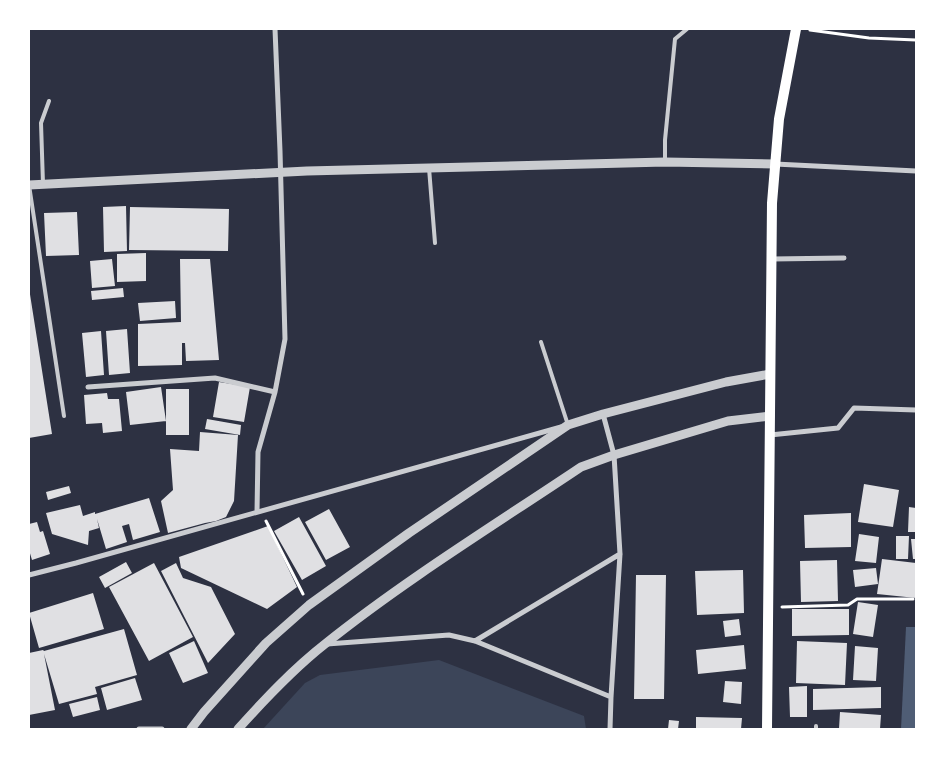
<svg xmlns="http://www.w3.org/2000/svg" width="945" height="758" viewBox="0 0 945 758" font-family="'Exo 2',sans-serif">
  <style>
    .green { fill: #3c4559 }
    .water { fill: #4f5d75 }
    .building { fill: #e0e0e3 }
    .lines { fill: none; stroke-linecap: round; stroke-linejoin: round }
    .path { stroke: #fff; stroke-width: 3 }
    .service { stroke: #caccd0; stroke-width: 4 }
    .minor { stroke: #caccd0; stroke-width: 5 }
    .tertiary { stroke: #caccd0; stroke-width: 9 }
    .secondary { stroke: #fff; stroke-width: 10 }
  </style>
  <rect width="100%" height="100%" fill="#2d3142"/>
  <!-- green -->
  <path class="green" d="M439 660 584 716 586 729H263L305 683 320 675Z"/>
  <!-- water -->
  <path class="water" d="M906 627H916V729H901Z"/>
  <!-- building -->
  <path class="building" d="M126 206 127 251 104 252 103 207Z
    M130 207 229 209 228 251 129 250Z
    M77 212 79 255 46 256 44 213Z
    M146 253V281L117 282V254Z
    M112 259 115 286 92 288 90 261Z
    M180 259H210L219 360 186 361 185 343H182V365L138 366V324L181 322Z
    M29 288 52 434 29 438Z
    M123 288 124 297 92 300 91 291Z
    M175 301 176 318 140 321 138 303Z
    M127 329 130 373 109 375 106 331Z
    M101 331 104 375 86 377 82 333Z
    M219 382 250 387 244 422 213 417Z
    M161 387 166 421 130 425 126 392Z
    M166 389H189V435H166Z
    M107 393 108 399H119L122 431 103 433 102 423 86 424 84 395Z
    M207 419 241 425 240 435 205 429Z
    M200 432 238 435 234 501 226 517 216 521 205 523 168 533 161 501 173 490 170 449 199 451Z
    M864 484 899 490 893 527 858 522Z
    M69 486 71 493 48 500 46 492Z
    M149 498 160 532 133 540 129 524 122 526 127 542 106 549 97 519 99 528 89 531 88 545 52 534 46 513 80 505 83 516 95 512V514Z
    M909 507 916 508V532H908Z
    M329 509 350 547 326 560 305 522Z
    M851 513V547L805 548 804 515Z
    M299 517 326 566 302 580 274 531Z
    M37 522 40 532 43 531 50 554 32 560 29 550V524Z
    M268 526 297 587 267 609 181 568 179 557Z
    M859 534 879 537 876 563 855 561Z
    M896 536H909L908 559H896Z
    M911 539H916V559H913Z
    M882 559 916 563V598L877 594Z
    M837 560 838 601 801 602 800 561Z
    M126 562 132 573 105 588 99 577Z
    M154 563 193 637 149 661 109 587Z
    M176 563 183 578 211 587 235 634 208 663 161 571Z
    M876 568 878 584 855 587 853 570Z
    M743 570 744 613 697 615 695 571Z
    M636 575H666L664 699H634Z
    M93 593 104 629 39 648 29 613Z
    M858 602 878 605 873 637 853 634Z
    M792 609H849V635L792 636Z
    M739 619 741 635 725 637 723 621Z
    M124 629 137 675 95 687 97 694 59 704 44 654 55 710 29 715V653L43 650 44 651Z
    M194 641 208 673 183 683 169 653Z
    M797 641 847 643 845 685 796 683Z
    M744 645 746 669 698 674 696 650Z
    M855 646 878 648 876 681 853 680Z
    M135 678 142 700 107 710 101 688Z
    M725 681 742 682 741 704 723 702Z
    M807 686V717H790L789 687Z
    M881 687V708L813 710V689Z
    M97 697 100 710 73 717 69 704Z
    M840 712 881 715 880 729H839Z
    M696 717 742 718 741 729H696Z
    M669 720 679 721 678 729H668Z"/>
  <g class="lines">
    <!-- path -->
    <path class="path" d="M810 30 869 38 916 40
      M266 521 303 594
      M782 607 848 605 857 599H913"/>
    <!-- service -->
    <path class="service" d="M665 162V140L675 39 687 29
      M429 168 435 243
      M43 184 41 123 49 101
      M29 185 64 416
      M541 342 568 425
      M816 729V726"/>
    <!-- minor -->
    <path class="minor" d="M775 164 916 171
      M772 259 844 258
      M88 387 215 378 275 392
      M603 414 614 455 620 554 611 697 610 729
      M770 435 838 428 854 408 916 410
      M257 512 258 452 275 392 285 339 280 151 275 29
      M29 575 76 563 561 427
      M475 641 620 554
      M327 644 449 635 475 641 611 697
      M139 729H162"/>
    <!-- tertiary -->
    <path class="tertiary" d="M29 185 307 171 665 162 775 164
      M191 729 204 712 266 643 309 605 409 533 568 425 603 414 726 382 770 374
      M238 729C265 699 293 669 325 644 405 580 496 524 581 467L614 455 728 421 770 416"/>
    <!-- secondary -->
    <path class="secondary" d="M767 729 772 203 779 119 796 29"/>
  </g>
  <!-- border -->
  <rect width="945" height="758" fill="none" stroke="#ffffff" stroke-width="60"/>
</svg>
